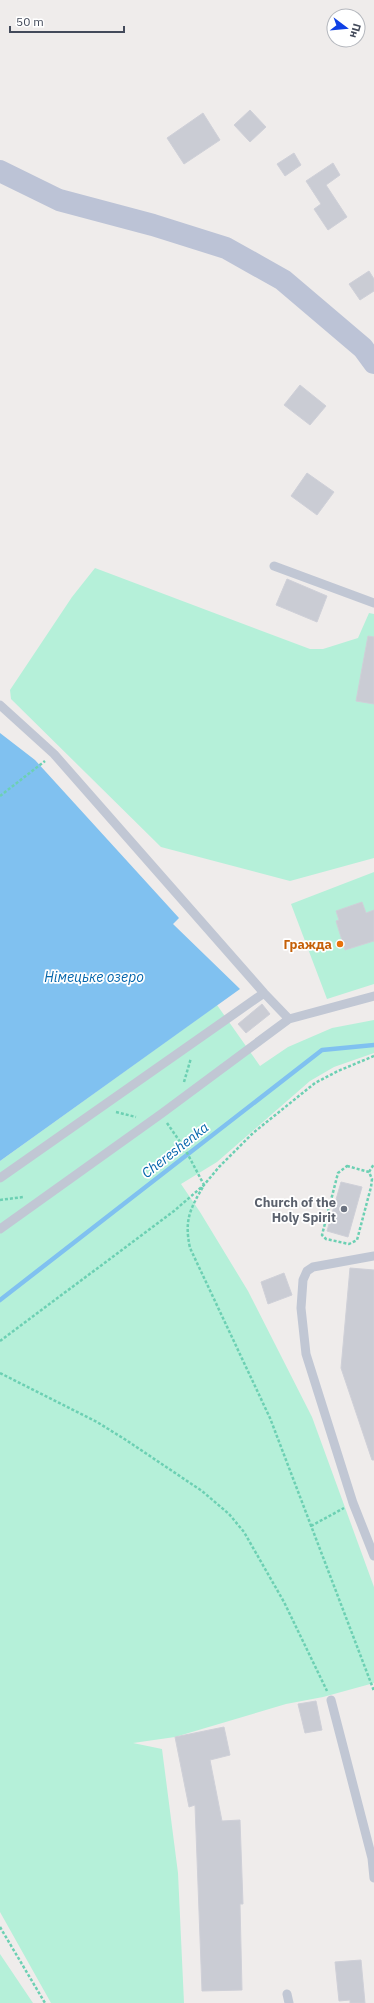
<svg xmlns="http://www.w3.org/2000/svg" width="374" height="2003" viewBox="0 0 374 2003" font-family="'IBM Plex Sans',sans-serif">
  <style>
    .green { fill: #b5f0d9 }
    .water { fill: #80c1f0 }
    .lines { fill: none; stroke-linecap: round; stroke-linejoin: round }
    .stream { stroke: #80c1f0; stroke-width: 4.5 }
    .building { fill: #caccd4; stroke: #cfd0d8 }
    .path { stroke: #6cd0b3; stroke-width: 2.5; stroke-dasharray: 3 2; stroke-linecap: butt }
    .lane { stroke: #c1c7d4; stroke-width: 9 }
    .secondary { stroke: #bcc3d6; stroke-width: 22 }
    .food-dot { fill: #e8710a; stroke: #fff; stroke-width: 1.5 }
    .worship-dot { fill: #6b7280; stroke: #fff; stroke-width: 1.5 }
    .labels { text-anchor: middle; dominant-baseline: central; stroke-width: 3.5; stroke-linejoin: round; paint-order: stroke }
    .food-label { font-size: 13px; font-weight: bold; fill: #c56008; stroke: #fff; text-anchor: end }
    .worship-label { font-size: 13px; font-weight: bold; fill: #5b616d; stroke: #fff; text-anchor: end }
    .water-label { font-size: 14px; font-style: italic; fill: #0466ac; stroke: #fff }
  </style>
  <rect width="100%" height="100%" fill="#efeceb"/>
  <!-- green -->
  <path class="green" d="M95 568 310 649H323L358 638 369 613 374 614V858L290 881 161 847 11 699 10 690 72 597Z
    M374 872V984L327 999 291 904Z
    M217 1005 260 1066 288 1047 332 1028 374 1020V1053L334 1067 310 1081 217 1162 181 1184 200 1212 248 1291 312 1417 374 1587V1683L323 1697 286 1704 175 1737 133 1743 162 1749 178 1873 184 2003H51L0 1912V1161Z
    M0 1954 33 2003H0Z"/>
  <!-- water -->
  <path class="water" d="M0 733 35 760 179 918 173 924 240 989 0 1161Z"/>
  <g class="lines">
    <!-- stream -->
    <path class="stream" d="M0 1300 322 1050 374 1045"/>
  </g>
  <!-- building -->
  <path class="building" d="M250 110 266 127 250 142 234 125Z
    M203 113 220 140 184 164 167 138Z
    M294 153 301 165 285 176 277 164Z
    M333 163 340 175 326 185 347 217 328 230 314 209 321 204 306 181Z
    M369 271 374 279V291L360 300 349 284Z
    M300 385 326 406 310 425 284 405Z
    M307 473 334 492 317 515 291 496Z
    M287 579 327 596 317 622 276 605Z
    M368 636 374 637V704L356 701Z
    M362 902 366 913 374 910V941L345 950 336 921 339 920 336 911Z
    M262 1004 270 1014 246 1033 238 1024Z
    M341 1182 362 1187 348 1237 327 1231Z
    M350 1268 374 1270V1460H372L341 1368Z
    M284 1273 292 1295 268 1304 261 1282Z
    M316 1701 322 1730 305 1733 298 1704Z
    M224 1727 230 1755 210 1760 222 1821 240 1820 243 1904H240L242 1990 202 1991 195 1805 189 1807 175 1737Z
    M361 1960 365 2003H350V2000L339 2001 335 1962Z"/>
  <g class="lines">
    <!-- path -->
    <path class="path" d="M0 796 45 761
      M184 1082 191 1058
      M116 1112 136 1117
      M167 1123 185 1149 204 1185C190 1209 184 1220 190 1248L270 1418 374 1691
      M347 1166 369 1172 372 1179 371 1187 357 1240 349 1244 326 1239 322 1235 338 1173Z
      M369 1172 374 1164
      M0 1200 23 1197
      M0 1341 174 1211 204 1185 219 1167 253 1133 315 1083 338 1071 374 1056
      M0 1373 97 1422 126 1440 202 1491 229 1514 244 1532 284 1602 327 1691
      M311 1526 344 1508
      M0 1927 45 2003"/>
    <!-- lane -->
    <path class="lane" d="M274 566 374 603
      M0 705 54 754 264 993 289 1019 161 1114 0 1229
      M289 1019 374 996
      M0 1178 264 993
      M374 1256 313 1267 307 1271 303 1280 301 1308 306 1354 353 1503 374 1556
      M331 1700 372 1858 374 1878
      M287 1994 289 2003"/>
    <!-- secondary -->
    <path class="secondary" d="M0 171 59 200 153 225 226 248 283 280 363 348 374 363"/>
  </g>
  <!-- markers -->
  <circle class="food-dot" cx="340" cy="944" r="4"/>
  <circle class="worship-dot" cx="344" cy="1209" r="4"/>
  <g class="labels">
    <!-- food labels -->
    <g class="food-label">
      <text x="332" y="944">Гражда</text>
    </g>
    <!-- worship labels -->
    <g class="worship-label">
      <text x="336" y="1202">Church of the<tspan x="336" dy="15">Holy Spirit</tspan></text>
    </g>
    <!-- water labels -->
    <g class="water-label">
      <text x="94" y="977">Німецьке озеро</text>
      <text transform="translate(175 1150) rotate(-38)">Chereshenka</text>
    </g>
  </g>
  <!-- north arrow -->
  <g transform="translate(346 28) rotate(106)"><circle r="19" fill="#ffffff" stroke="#b4b7bd"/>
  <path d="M0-3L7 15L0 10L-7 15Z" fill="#0f40e5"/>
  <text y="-6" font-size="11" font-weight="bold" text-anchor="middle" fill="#434a5a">Пн</text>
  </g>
  <!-- scale -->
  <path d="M10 26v6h114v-6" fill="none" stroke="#434a5a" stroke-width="2"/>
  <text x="16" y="26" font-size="12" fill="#434a5a" stroke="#ffffff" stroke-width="3" paint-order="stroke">50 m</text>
</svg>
